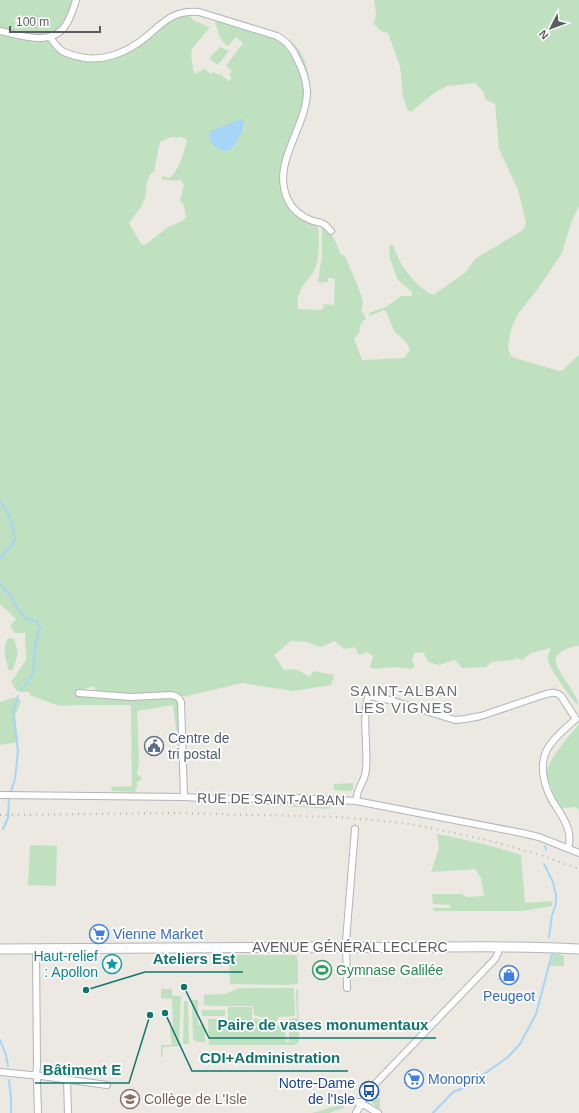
<svg xmlns="http://www.w3.org/2000/svg" width="579" height="1113" viewBox="0 0 579 1113" font-family="Arial,sans-serif">
  <style>
    .green { fill: #c0e1bf; fill-rule: evenodd }
    .water { fill: #a5d5f7 }
    .lines { fill: none; stroke-linecap: round; stroke-linejoin: round }
    .stream { stroke: #a5d5f7; stroke-width: 2 }
    .street-casing { stroke: #b2b4b7; stroke-width: 8 }
    .secondary-casing { stroke: #b3b6ba; stroke-width: 11 }
    .street { stroke: #fff; stroke-width: 6 }
    .secondary { stroke: #fff; stroke-width: 9 }
    .rail { stroke: #b1b2b2; stroke-width: 2; stroke-dasharray: 1 5; stroke-linecap: butt }
    .labels { text-anchor: middle; dominant-baseline: central; stroke-width: 3.5; stroke-linejoin: round; paint-order: stroke }
    .service-label { font-size: 14px; fill: #4e5e75; stroke: #fff; text-anchor: start }
    .street-label { font-size: 14px; fill: #595d60; stroke: #fff }
    .shop-label { font-size: 14px; fill: #366cbe; stroke: #fff; text-anchor: start }
    .culture-label { font-size: 14px; fill: #0d838f; stroke: #fff; text-anchor: end }
    .leisure-label { font-size: 14px; fill: #27864d; stroke: #fff; text-anchor: start }
    .transit-label { font-size: 14px; fill: #164399; stroke: #fff; text-anchor: end }
    .education-label { font-size: 14px; fill: #785e54; stroke: #fff; text-anchor: start }
    .neighbourhood-label { font-size: 15px; letter-spacing: 1px; fill: #6b6f72; stroke: #fff }
    .leader { fill: none; stroke: #0f766e; stroke-width: 1.5 }
    .callout-dot { fill: #0f766e; stroke: #fff; stroke-width: 1.5 }
    .callout-label { font-size: 15px; text-anchor: middle; font-weight: bold; fill: #0f766e; stroke: #fff; stroke-width: 3.5; stroke-linejoin: round; paint-order: stroke }
  </style>
  <rect width="100%" height="100%" fill="#ebe9e1"/>
  <!-- green -->
  <path class="green" d="M0 0H75C65 29 57 34 27 36L25 39 49 40V43C53 46 56 50 60 53 80 65 110 61 129 51 142 45 151 33 163 25 171 19 179 16 188 14L194 21 210 27 192 49 191 56 194 74 204 69 211 74 213 72 219 75 220 74 229 81 232 78 229 75 232 71 226 66 243 43 236 37 228 46C219 41 219 32 215 23L216 21 279 39 282 41 283 36C300 45 307 62 309 79L303 81 305 96 304 104 282 163C278 186 281 211 306 220 311 222 316 222 318 228 320 238 319 262 314 271 310 278 302 285 299 294 297 298 298 304 298 309L321 310 323 309 324 304 334 305 335 279 328 278V282L320 283 318 281 322 256V228L324 227C333 234 337 244 341 255H344C349 265 363 295 363 304 362 307 361 309 361 311L365 316 366 320H363V322L360 326V331L356 337 354 338 362 360 404 358 410 350 406 342 394 331 386 311 384 310 370 316 369 313 386 307 401 296H412V292L398 280 390 259 389 245H393C398 263 415 287 433 295L465 273 475 259 523 230 526 223 518 190 499 149 495 104 485 99 484 93 476 83 447 86 434 93 412 111H408L403 96 400 66 388 33 381 31 374 24 376 14 374 0H579V206L571 223 562 253 537 290 518 314 512 326 508 345 509 352 512 357 559 371 563 370 579 355V646C573 646 569 648 564 650 548 659 559 669 565 680 570 686 573 692 577 699L578 703 577 705C571 697 548 668 548 659 547 655 550 652 551 648L531 653 522 660 517 658 513 660 492 662 486 667 462 668 455 660 439 665 428 662 424 653 415 652 412 660 415 666 412 669 393 667 375 669 370 667 373 656 367 652 359 655 355 647 344 649 335 641 321 647 306 642 291 641 274 655 284 670 296 669 310 677 313 671 334 675 331 685 293 691 242 683 187 696C180 697 176 694 169 693L129 696 97 692 94 686 78 691 77 695 131 699 171 696C175 697 178 699 180 703L179 731 178 732 176 729 173 705 138 711 137 713 139 761 137 774 142 778 141 780 137 782V787L135 792 112 791 111 787 132 786 131 705H75L60 706 31 696 29 692C17 692 17 693 11 682L26 660 25 633H15L10 626 16 619 0 604ZM171 137H182L187 140C184 151 179 172 169 178L162 176V179L177 181 180 179 184 185 180 200 184 206 186 217 182 221 168 227 145 245 141 244 129 223 141 207 145 198 147 182 150 174 154 172 160 142Z
    M220 47 229 51 218 65 210 59V57Z
    M8 638 14 639 18 653 13 670H8C8 665 6 661 5 656 4 651 5 643 8 638Z
    M17 697 21 701 15 716 18 742 0 745V702Z
    M579 724V810L576 807 562 808 556 800 546 773C552 754 566 740 579 724Z
    M353 783V790L351 791 334 790V784Z
    M261 801H294V805L330 807V809L255 804V803Z
    M437 834C466 839 493 846 521 855L525 903 553 901 552 906 522 911H434L433 908H451L450 905 433 904 432 894H461L468 897 484 896 481 878 475 869 431 872 439 848Z
    M30 845 57 846 56 886 28 885Z
    M553 954H559L564 956V966H550Z
    M229 955H297V960H298V982L297 984 286 985 230 984Z
    M240 988H294L295 1016 279 1017 276 1022 254 1015 253 1006H216L204 1005V995L225 994Z
    M161 989H172V996H181L179 1041 181 1043 182 1046 163 1047 162 1058 161 1057V1045H172L170 1028H173L172 999 161 998Z
    M296 989 298 991V994L299 1040 298 1043 295 1045H209L208 1019H225L226 1026H253L254 1025V1018L280 1026H285L286 1042H289V1019L297 1018Z
    M192 1000H198V1025H204L205 1031V1042H197L193 1039Z
    M184 1001H187L188 1004 189 1044H183Z
    M228 1007H252V1024H228Z
    M202 1010H225V1016H202Z
    M380 1087V1096H377L378 1098H380V1107L378 1108C367 1101 373 1094 380 1087Z
    M343 1104 344 1108 329 1113H312Z"/>
  <!-- water -->
  <path class="water" d="M240 119 244 120C245 128 235 150 226 151 223 151 220 149 217 148 212 145 210 141 209 135L211 131Z"/>
  <g class="lines">
    <!-- stream -->
    <path class="stream" d="M0 501C9 515 13 523 15 540L0 558
      M0 584 11 596 18 609 26 619 36 621 40 627 35 646 33 674 21 690
      M3 829 8 818 9 798 15 779 18 751 13 712 18 696
      M545 846 546 850
      M544 864 553 882 556 895V904L552 915 549 937
      M0 1040 6 1055 8 1066
      M9 1080 11 1098V1113
      M433 1113 453 1092 466 1087 508 1057 520 1044 536 1014 552 954"/>
    <defs>
      <path id="street" d="M0 31C23 36 55 48 68 21 72 14 74 7 76 0
        M50 37C60 52 63 53 80 57 100 62 122 54 138 43 160 28 169 9 199 12L277 36C287 41 293 49 297 59 302 68 306 80 307 91 307 128 270 163 288 200 293 211 302 217 313 221 317 222 321 222 325 225 327 227 329 229 331 231
        M79 693 131 697 171 695C176 696 179 697 181 702L184 797
        M0 795 184 797 219 799 295 798 356 801 522 833 539 837 579 853
        M356 801C357 797 357 793 359 789 362 782 366 776 366 769 368 745 362 720 368 697L369 696 390 700 455 720 465 719 481 716 543 695C550 693 555 691 561 696L576 719C567 727 557 735 550 745 536 764 545 791 557 808 565 820 573 834 568 848
        M36 948 37 1065 36 1076 37 1080 38 1113
        M347 988 346 941 355 829
        M0 1072 41 1076 107 1085
        M67 1080 68 1113
        M347 1099 361 1103 378 1113
        M356 1113 365 1097 375 1084 495 959 498 953V946"/>
      <path id="secondary" d="M0 949 346 947C424 949 501 944 579 949"/>
    </defs>
    <!-- street casing -->
    <use href="#street" class="street-casing"/>
    <!-- secondary casing -->
    <use href="#secondary" class="secondary-casing"/>
    <!-- street -->
    <use href="#street" class="street"/>
    <!-- secondary -->
    <use href="#secondary" class="secondary"/>
    <!-- rail -->
    <path class="rail" d="M0 815 177 813 338 817 404 823 450 832 491 841 540 855 579 869"/>
  </g>
  <!-- icons -->
  <defs>
    <symbol id="civic-ring" viewBox="-11 -11 22 22"><circle r="9.5" fill="#fff" stroke="#5c6f8a" stroke-width="1.5"/><path d="M-.6-6.5H3V-4.5H.6V-3L4-1V1h2V6H-6V1h2V-1L-.6-3ZM-1.2 2.5V6h2.4V2.5Z" fill="#5c6f8a"/></symbol>
    <symbol id="supermarket-ring" viewBox="-11 -11 22 22"><circle r="9.5" fill="#fff" stroke="#3f7fe0" stroke-width="1.5"/><path d="M-6-5.5h2.5l.6 2H6L4.5 2H-2.5L-4.4-4H-6ZM-1.5 3.2a1.3 1.3 0 1 0 .1 0ZM3 3.2a1.3 1.3 0 1 0 .1 0Z" fill="#3f7fe0"/></symbol>
    <symbol id="sight-ring" viewBox="-11 -11 22 22"><circle r="9.5" fill="#fff" stroke="#0f9aa8" stroke-width="1.5"/><path d="M0-6L1.8-2.2L6-1.7L2.9 1.2L3.7 5.4L0 3.3L-3.7 5.4L-2.9 1.2L-6-1.7L-1.8-2.2Z" fill="#0f9aa8"/></symbol>
    <symbol id="stadium-ring" viewBox="-11 -11 22 22"><circle r="9.5" fill="#fff" stroke="#2e9e5b" stroke-width="1.5"/><path d="M0-5a6.5 5 0 1 0 0 10a6.5 5 0 1 0 0-10ZM-3.5-1.8h7v3.6h-7Z" fill="#2e9e5b"/></symbol>
    <symbol id="shop-ring" viewBox="-11 -11 22 22"><circle r="9.5" fill="#fff" stroke="#3f7fe0" stroke-width="1.5"/><path d="M-5-2.5h2.3a2.7 3.5 0 0 1 5.4 0H5L5.5 6h-11ZM-1.5-2.5h3a1.5 2.3 0 0 0-3 0Z" fill="#3f7fe0"/></symbol>
    <symbol id="bus-ring" viewBox="-11 -11 22 22"><circle r="9.5" fill="#fff" stroke="#1a4fb4" stroke-width="1.5"/><path d="M-5-6H5V4H4V6H2V4H-2V6H-4V4H-5ZM-3.5-4V0h7V-4ZM-3.5 1.2v1.5H-2V1.2ZM2 1.2v1.5H3.5V1.2Z" fill="#1a4fb4"/></symbol>
    <symbol id="school-ring" viewBox="-11 -11 22 22"><circle r="9.5" fill="#fff" stroke="#8d6e63" stroke-width="1.5"/><path d="M0-5L7-2L0 1L-7-2ZM-4 1L0 2.5L4 1V4Q0 6-4 4Z" fill="#8d6e63"/></symbol>
  </defs>
  <g fill-rule="evenodd">
    <use href="#civic-ring" x="143" y="735" width="22" height="22"/>
    <use href="#supermarket-ring" x="88" y="923" width="22" height="22"/>
    <use href="#sight-ring" x="101" y="953" width="22" height="22"/>
    <use href="#stadium-ring" x="311" y="959" width="22" height="22"/>
    <use href="#shop-ring" x="498" y="964" width="22" height="22"/>
    <use href="#supermarket-ring" x="403" y="1068" width="22" height="22"/>
    <use href="#bus-ring" x="358" y="1080" width="22" height="22"/>
    <use href="#school-ring" x="119" y="1088" width="22" height="22"/>
  </g>
  <g class="labels">
    <!-- service labels -->
    <g class="service-label">
      <text x="168" y="738">Centre de<tspan x="168" dy="16">tri postal</tspan></text>
    </g>
    <!-- street labels -->
    <g class="street-label">
      <text transform="translate(271 799) rotate(1)">RUE DE SAINT-ALBAN</text>
      <text x="350" y="947">AVENUE GÉNÉRAL LECLERC</text>
    </g>
    <!-- shop labels -->
    <g class="shop-label">
      <text x="113" y="934">Vienne Market</text>
      <text x="509" y="996" text-anchor="middle">Peugeot</text>
      <text x="428" y="1079">Monoprix</text>
    </g>
    <!-- culture labels -->
    <g class="culture-label">
      <text x="98" y="956">Haut-relief<tspan x="98" dy="16">: Apollon</tspan></text>
    </g>
    <!-- leisure labels -->
    <g class="leisure-label">
      <text x="336" y="970">Gymnase Galilée</text>
    </g>
    <!-- transit labels -->
    <g class="transit-label">
      <text x="355" y="1083">Notre-Dame<tspan x="355" dy="16">de l'Isle</tspan></text>
    </g>
    <!-- education labels -->
    <g class="education-label">
      <text x="144" y="1099">Collège de L'Isle</text>
    </g>
    <!-- neighbourhood labels -->
    <g class="neighbourhood-label">
      <text x="404" y="690">SAINT-ALBAN<tspan x="404" dy="17">LES VIGNES</tspan></text>
    </g>
  </g>
  <!-- callouts -->
  <path class="leader" d="M86 990L145 972H243M184 987L209 1038H436M165 1013L192 1071H348M150 1015L129 1083H35"/>
  <g class="callout-dot">
    <circle cx="86" cy="990" r="4"/>
    <circle cx="184" cy="987" r="4"/>
    <circle cx="165" cy="1013" r="4"/>
    <circle cx="150" cy="1015" r="4"/>
  </g>
  <g class="callout-label">
    <text x="194" y="964">Ateliers Est</text>
    <text x="323" y="1030">Paire de vases monumentaux</text>
    <text x="270" y="1063">CDI+Administration</text>
    <text x="82" y="1075">Bâtiment E</text>
  </g>
  <!-- north arrow -->
  <g transform="translate(551 28) rotate(228)" stroke="#ffffff" stroke-width="3" paint-order="stroke">
  <path d="M0-3L7 15L0 10L-7 15Z" fill="#595d60"/>
  <text y="-6" font-size="11" font-weight="bold" text-anchor="middle" fill="#595d60">N</text>
  </g>
  <!-- scale -->
  <path d="M10 26v6h90v-6" fill="none" stroke="#595d60" stroke-width="2"/>
  <text x="16" y="26" font-size="12" fill="#595d60" stroke="#ffffff" stroke-width="3" paint-order="stroke">100 m</text>
</svg>
